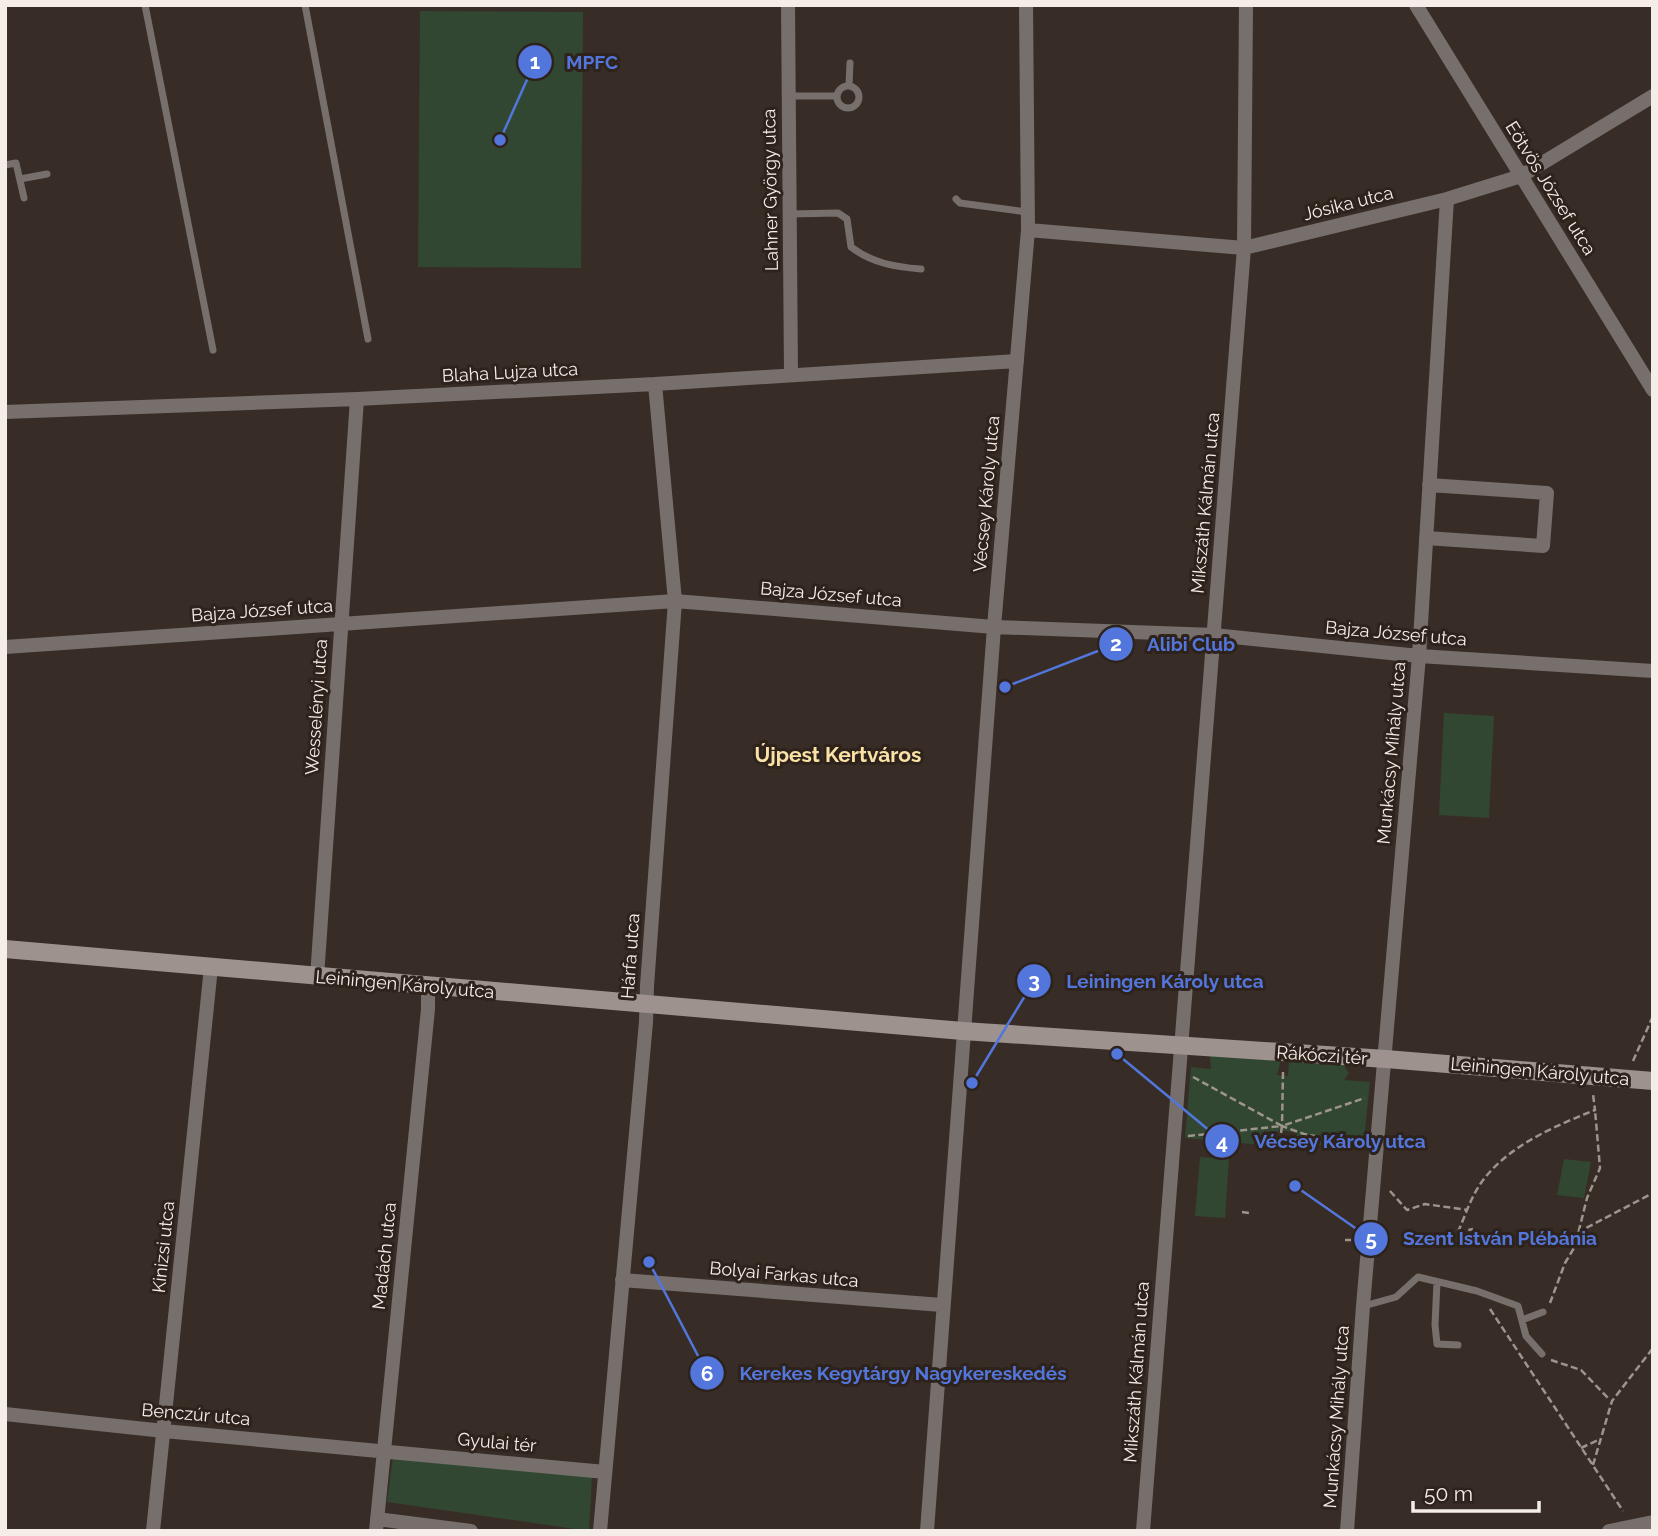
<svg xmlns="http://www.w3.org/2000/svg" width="1658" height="1536" viewBox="0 0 1658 1536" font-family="Raleway,sans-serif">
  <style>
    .green { fill: #324731 }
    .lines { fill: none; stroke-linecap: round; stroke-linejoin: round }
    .path { stroke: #9d948e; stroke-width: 2.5; stroke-dasharray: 7 3.5; stroke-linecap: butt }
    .lane { stroke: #766f6c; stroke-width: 7 }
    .street { stroke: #766f6c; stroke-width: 14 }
    .secondary { stroke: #9d928e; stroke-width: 18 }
    .labels { text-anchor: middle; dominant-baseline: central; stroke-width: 6; stroke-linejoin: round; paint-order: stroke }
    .street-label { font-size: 18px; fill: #f4ede8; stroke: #2e231c }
    .quarter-label { font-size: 21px; font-weight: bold; fill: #fae1a6; stroke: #2e231c }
    .leader { fill: none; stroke: #5376dc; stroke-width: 2.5 }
    .callout-dot { fill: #5376dc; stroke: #2e231c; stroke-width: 2.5 }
    .mark-label { font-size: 21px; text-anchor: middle; font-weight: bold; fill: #fff }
    .callout-label { font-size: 19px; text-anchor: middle; font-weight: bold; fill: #5376dc; stroke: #2e231c; stroke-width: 6; stroke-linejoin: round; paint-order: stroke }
  </style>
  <rect width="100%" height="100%" fill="#382d26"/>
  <!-- green -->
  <path class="green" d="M420 11 583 12 581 268 418 267Z
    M1444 713 1494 716 1489 818 1439 815Z
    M1210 1056 1281 1060 1277 1075 1288 1076 1289 1061 1343 1065 1349 1073 1344 1080 1370 1082 1363 1149 1296 1143 1297 1133 1279 1130 1278 1132 1264 1131 1263 1145 1185 1138 1191 1067 1211 1069Z
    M1200 1157 1229 1159 1225 1218 1195 1216Z
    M1564 1159 1591 1162 1584 1198 1557 1195Z
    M393 1457 592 1477 589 1531 387 1502Z"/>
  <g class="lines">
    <!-- path -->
    <path class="path" d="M1633 1061 1653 1016
      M1283 1072 1282 1126 1304 1134 1361 1145
      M1193 1077 1282 1126 1365 1098
      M1188 1136 1282 1126 1281 1133
      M1390 1191 1407 1210 1425 1204 1467 1210
      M1242 1212 1249 1213
      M1458 1232C1465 1216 1471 1197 1481 1183 1507 1146 1555 1126 1595 1110L1593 1094
      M1458 1232 1473 1229
      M1345 1240H1351
      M1576 1242 1587 1198 1600 1168 1595 1110
      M1550 1303 1565 1263 1586 1228 1653 1193
      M1490 1309 1623 1511
      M1551 1360 1581 1370 1610 1400
      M1581 1448 1600 1439
      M1593 1465 1612 1401 1653 1348"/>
    <!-- lane -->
    <path class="lane" d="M145 5 213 350
      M305 5 368 339
      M849 85 850 63
      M837 97a11 11 0 1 1 22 0a11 11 0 1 1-22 0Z
      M789 96H836
      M5 165 16 163 24 198
      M20 179 47 174
      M956 199 960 203 1027 212
      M790 214 838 213 847 219 851 247C872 263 895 267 921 269
      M1437 1282 1435 1325 1437 1344 1458 1345
      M1364 1306 1396 1297 1418 1277 1477 1291 1518 1306 1526 1336 1542 1354
      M1522 1320 1543 1312"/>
    <!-- street -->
    <path class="street" d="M788 5 791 374
      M1416 5 1653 390
      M1028 230 1244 248 1447 199 1521 176 1653 96
      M5 412 357 399 655 384 1017 361
      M1426 538 1543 546 1547 493 1429 485
      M5 647 675 601 994 627 1214 635 1419 656 1653 671
      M317 977 357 399
      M622 1280 942 1305
      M5 1414 164 1431 605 1472
      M377 1519 471 1531
      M153 1531 211 967
      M376 1531 428 1009V986
      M600 1531 646 1022 647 986 675 601 655 384
      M927 1531 994 627 1028 230 1026 5
      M1143 1531 1244 248 1246 5
      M1347 1531 1363 1306 1419 656 1447 199
      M1609 1531 1653 1522"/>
    <!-- secondary -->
    <path class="secondary" d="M5 949 963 1031 1386 1059 1653 1081"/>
  </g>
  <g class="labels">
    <!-- street labels -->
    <g class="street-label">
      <text transform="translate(1551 188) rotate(58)">Eötvös József utca</text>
      <text transform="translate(770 190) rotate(-91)">Lahner György utca</text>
      <text transform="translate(1348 203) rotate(-14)">Jósika utca</text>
      <text transform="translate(510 372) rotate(-3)">Blaha Lujza utca</text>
      <text transform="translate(986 494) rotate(-85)">Vécsey Károly utca</text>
      <text transform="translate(1205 503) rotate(-85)">Mikszáth Kálmán utca</text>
      <text transform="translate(831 594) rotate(5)">Bajza József utca</text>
      <text transform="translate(262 610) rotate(-4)">Bajza József utca</text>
      <text transform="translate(1396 633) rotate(5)">Bajza József utca</text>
      <text transform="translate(316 707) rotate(-86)">Wesselényi utca</text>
      <text transform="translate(1391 753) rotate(-85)">Munkácsy Mihály utca</text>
      <text transform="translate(630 956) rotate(-86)">Hárfa utca</text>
      <text transform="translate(405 984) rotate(5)">Leiningen Károly utca</text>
      <text transform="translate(1322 1055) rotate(4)">Rákóczi tér</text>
      <text transform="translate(1540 1071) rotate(5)">Leiningen Károly utca</text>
      <text transform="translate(163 1247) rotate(-84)">Kinizsi utca</text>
      <text transform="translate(384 1256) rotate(-84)">Madách utca</text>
      <text transform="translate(784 1274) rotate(5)">Bolyai Farkas utca</text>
      <text transform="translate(1136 1372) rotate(-86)">Mikszáth Kálmán utca</text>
      <text transform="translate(196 1414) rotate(5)">Benczúr utca</text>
      <text transform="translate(1336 1417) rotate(-86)">Munkácsy Mihály utca</text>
      <text transform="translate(497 1442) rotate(5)">Gyulai tér</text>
    </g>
    <!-- quarter labels -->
    <g class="quarter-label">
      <text x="838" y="754">Újpest Kertváros</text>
    </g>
  </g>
  <!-- callouts -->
  <path class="leader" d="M500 140L535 62M1005 687L1116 644M972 1083L1034 981M1117 1054L1222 1141M1295 1186L1371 1239M649 1262L707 1373"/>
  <g class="callout-dot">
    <circle cx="500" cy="140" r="7"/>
    <circle cx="1005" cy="687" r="7"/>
    <circle cx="972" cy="1083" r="7"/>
    <circle cx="1117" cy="1054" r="7"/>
    <circle cx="1295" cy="1186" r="7"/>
    <circle cx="649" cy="1262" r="7"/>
    <circle cx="535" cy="62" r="18"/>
    <circle cx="1116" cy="644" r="18"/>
    <circle cx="1034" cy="981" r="18"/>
    <circle cx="1222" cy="1141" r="18"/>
    <circle cx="1371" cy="1239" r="18"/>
    <circle cx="707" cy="1373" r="18"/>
  </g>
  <g class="mark-label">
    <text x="535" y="69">1</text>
    <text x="1116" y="651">2</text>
    <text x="1034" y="988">3</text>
    <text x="1222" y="1149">4</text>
    <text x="1371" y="1246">5</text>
    <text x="707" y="1381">6</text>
  </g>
  <g class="callout-label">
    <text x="592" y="69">MPFC</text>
    <text x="1191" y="651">Alibi Club</text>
    <text x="1165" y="988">Leiningen Károly utca</text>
    <text x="1340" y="1148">Vécsey Károly utca</text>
    <text x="1500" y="1245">Szent István Plébánia</text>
    <text x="903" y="1380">Kerekes Kegytárgy Nagykereskedés</text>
  </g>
  <!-- border -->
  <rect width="1658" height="1536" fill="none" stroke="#f4ede8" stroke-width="14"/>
  <!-- scale -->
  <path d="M1413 1501v10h126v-10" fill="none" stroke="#f4ede8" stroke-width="3.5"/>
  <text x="1424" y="1501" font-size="21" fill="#f4ede8" stroke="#2e231c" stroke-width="5" paint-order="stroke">50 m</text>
</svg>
